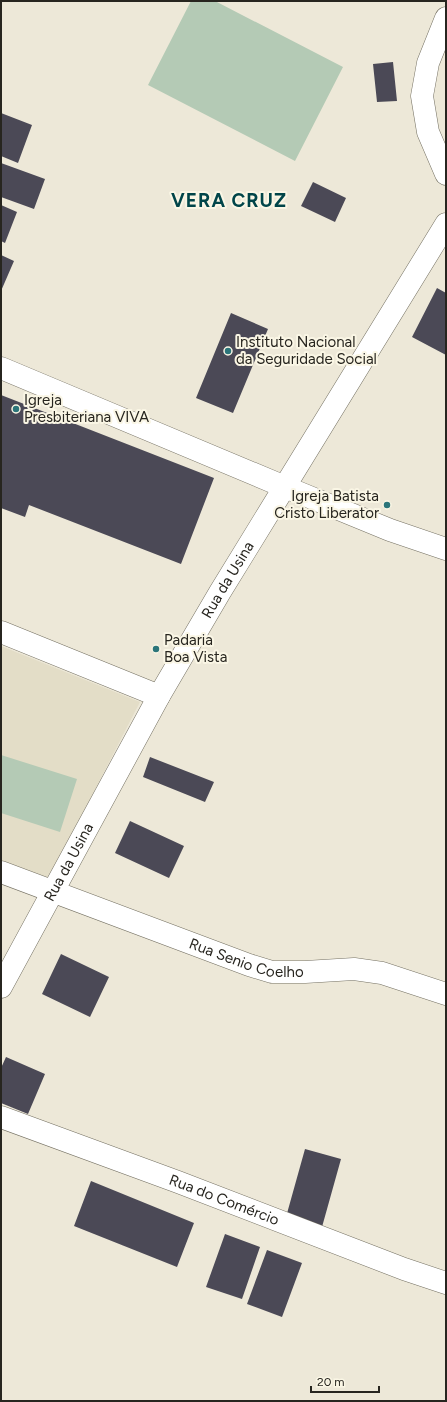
<svg xmlns="http://www.w3.org/2000/svg" width="447" height="1402" viewBox="0 0 447 1402" font-family="Figtree,sans-serif">
  <style>
    .built { fill: #e3ddc7 }
    .green { fill: #b4cab5 }
    .building { fill: #4b4956 }
    .lines { fill: none; stroke-linecap: round; stroke-linejoin: round }
    .street-casing { stroke: #757163; stroke-width: 23 }
    .street { stroke: #fff; stroke-width: 22 }
    .poi-dot { fill: #2b757a; stroke: #faf6e5; stroke-width: 1.5 }
    .labels { text-anchor: middle; dominant-baseline: central; stroke-width: 4; stroke-linejoin: round; paint-order: stroke }
    .poi-label { font-size: 15px; fill: #27251f; stroke: #faf6e5; text-anchor: start }
    .street-label { font-size: 15px; fill: #27251f; stroke: #faf6e5 }
    .district-label { font-size: 19px; font-weight: bold; letter-spacing: 1px; fill: #014549; stroke: #faf6e5 }
  </style>
  <rect width="100%" height="100%" fill="#ede8d8"/>
  <!-- built -->
  <path class="built" d="M1 646 140 702 49 879 1 862Z"/>
  <!-- green -->
  <path class="green" d="M191 1H215L343 67 295 161 148 85Z
    M1 755 77 779 60 832 1 813Z"/>
  <!-- building -->
  <path class="building" d="M393 62 397 101 377 102 373 64Z
    M1 113 32 125 18 163 1 156Z
    M1 163 45 179 34 209 1 197Z
    M313 182 346 198 335 222 301 206Z
    M1 205 17 212 5 243 1 241Z
    M1 255 14 261 1 291Z
    M437 288 446 293V355L412 337Z
    M231 313 268 329 233 413 196 398Z
    M1 395 214 478 181 564 29 505 25 517 1 508Z
    M150 757 214 782 205 802 143 777Z
    M130 821 184 846 169 878 115 853Z
    M61 954 109 977 90 1017 42 994Z
    M6 1057 45 1074 28 1114 1 1103V1068Z
    M305 1149 341 1159 322 1227 286 1217Z
    M91 1181 194 1223 177 1267 74 1226Z
    M225 1234 260 1247 242 1299 206 1287Z
    M267 1250 302 1263 282 1317 247 1304Z"/>
  <g class="lines">
    <defs>
      <g id="street">
        <path d="M446 18 428 63 422 96 428 132 446 174"/>
        <path d="M1 368 285 487 390 530 446 549"/>
        <path d="M1 632 159 696"/>
        <path id="s1" d="M1 872 249 965 272 972H305L354 969 382 973 446 994"/>
        <path id="s2" d="M1 987 159 696 220 592 446 224"/>
        <path id="s3" d="M1 1117 178 1182 404 1269 446 1283"/>
      </g>
    </defs>
    <!-- street casing -->
    <use href="#street" class="street-casing"/>
    <!-- street -->
    <use href="#street" class="street"/>
  </g>
  <!-- markers -->
  <g class="poi-dot">
    <circle cx="228" cy="351" r="4"/>
    <circle cx="16" cy="409" r="4"/>
    <circle cx="387" cy="505" r="4"/>
    <circle cx="156" cy="649" r="4"/>
  </g>
  <g class="labels">
    <!-- poi labels -->
    <g class="poi-label">
      <text x="236" y="342">Instituto Nacional<tspan x="236" dy="17">da Seguridade Social</tspan></text>
      <text x="24" y="400">Igreja<tspan x="24" dy="17">Presbiteriana VIVA</tspan></text>
      <text x="379" y="496" text-anchor="end">Igreja Batista<tspan x="379" dy="17">Cristo Liberator</tspan></text>
      <text x="164" y="640">Padaria<tspan x="164" dy="17">Boa Vista</tspan></text>
    </g>
    <!-- street labels -->
    <g class="street-label">
      <text stroke="none"><textPath href="#s2" startOffset="466">Rua da Usina</textPath></text>
      <text stroke="none"><textPath href="#s2" startOffset="142">Rua da Usina</textPath></text>
      <text stroke="none"><textPath href="#s1" startOffset="261">Rua Senio Coelho</textPath></text>
      <text stroke="none"><textPath href="#s3" startOffset="238">Rua do Comércio</textPath></text>
    </g>
    <!-- district labels -->
    <g class="district-label">
      <text x="229" y="200">VERA CRUZ</text>
    </g>
  </g>
  <!-- border -->
  <rect width="447" height="1402" fill="none" stroke="#27251f" stroke-width="4"/>
  <!-- scale -->
  <path d="M311 1386v6h68v-6" fill="none" stroke="#27251f" stroke-width="2"/>
  <text x="317" y="1386" font-size="12" fill="#27251f" stroke="#faf6e5" stroke-width="3" paint-order="stroke">20 m</text>
</svg>
